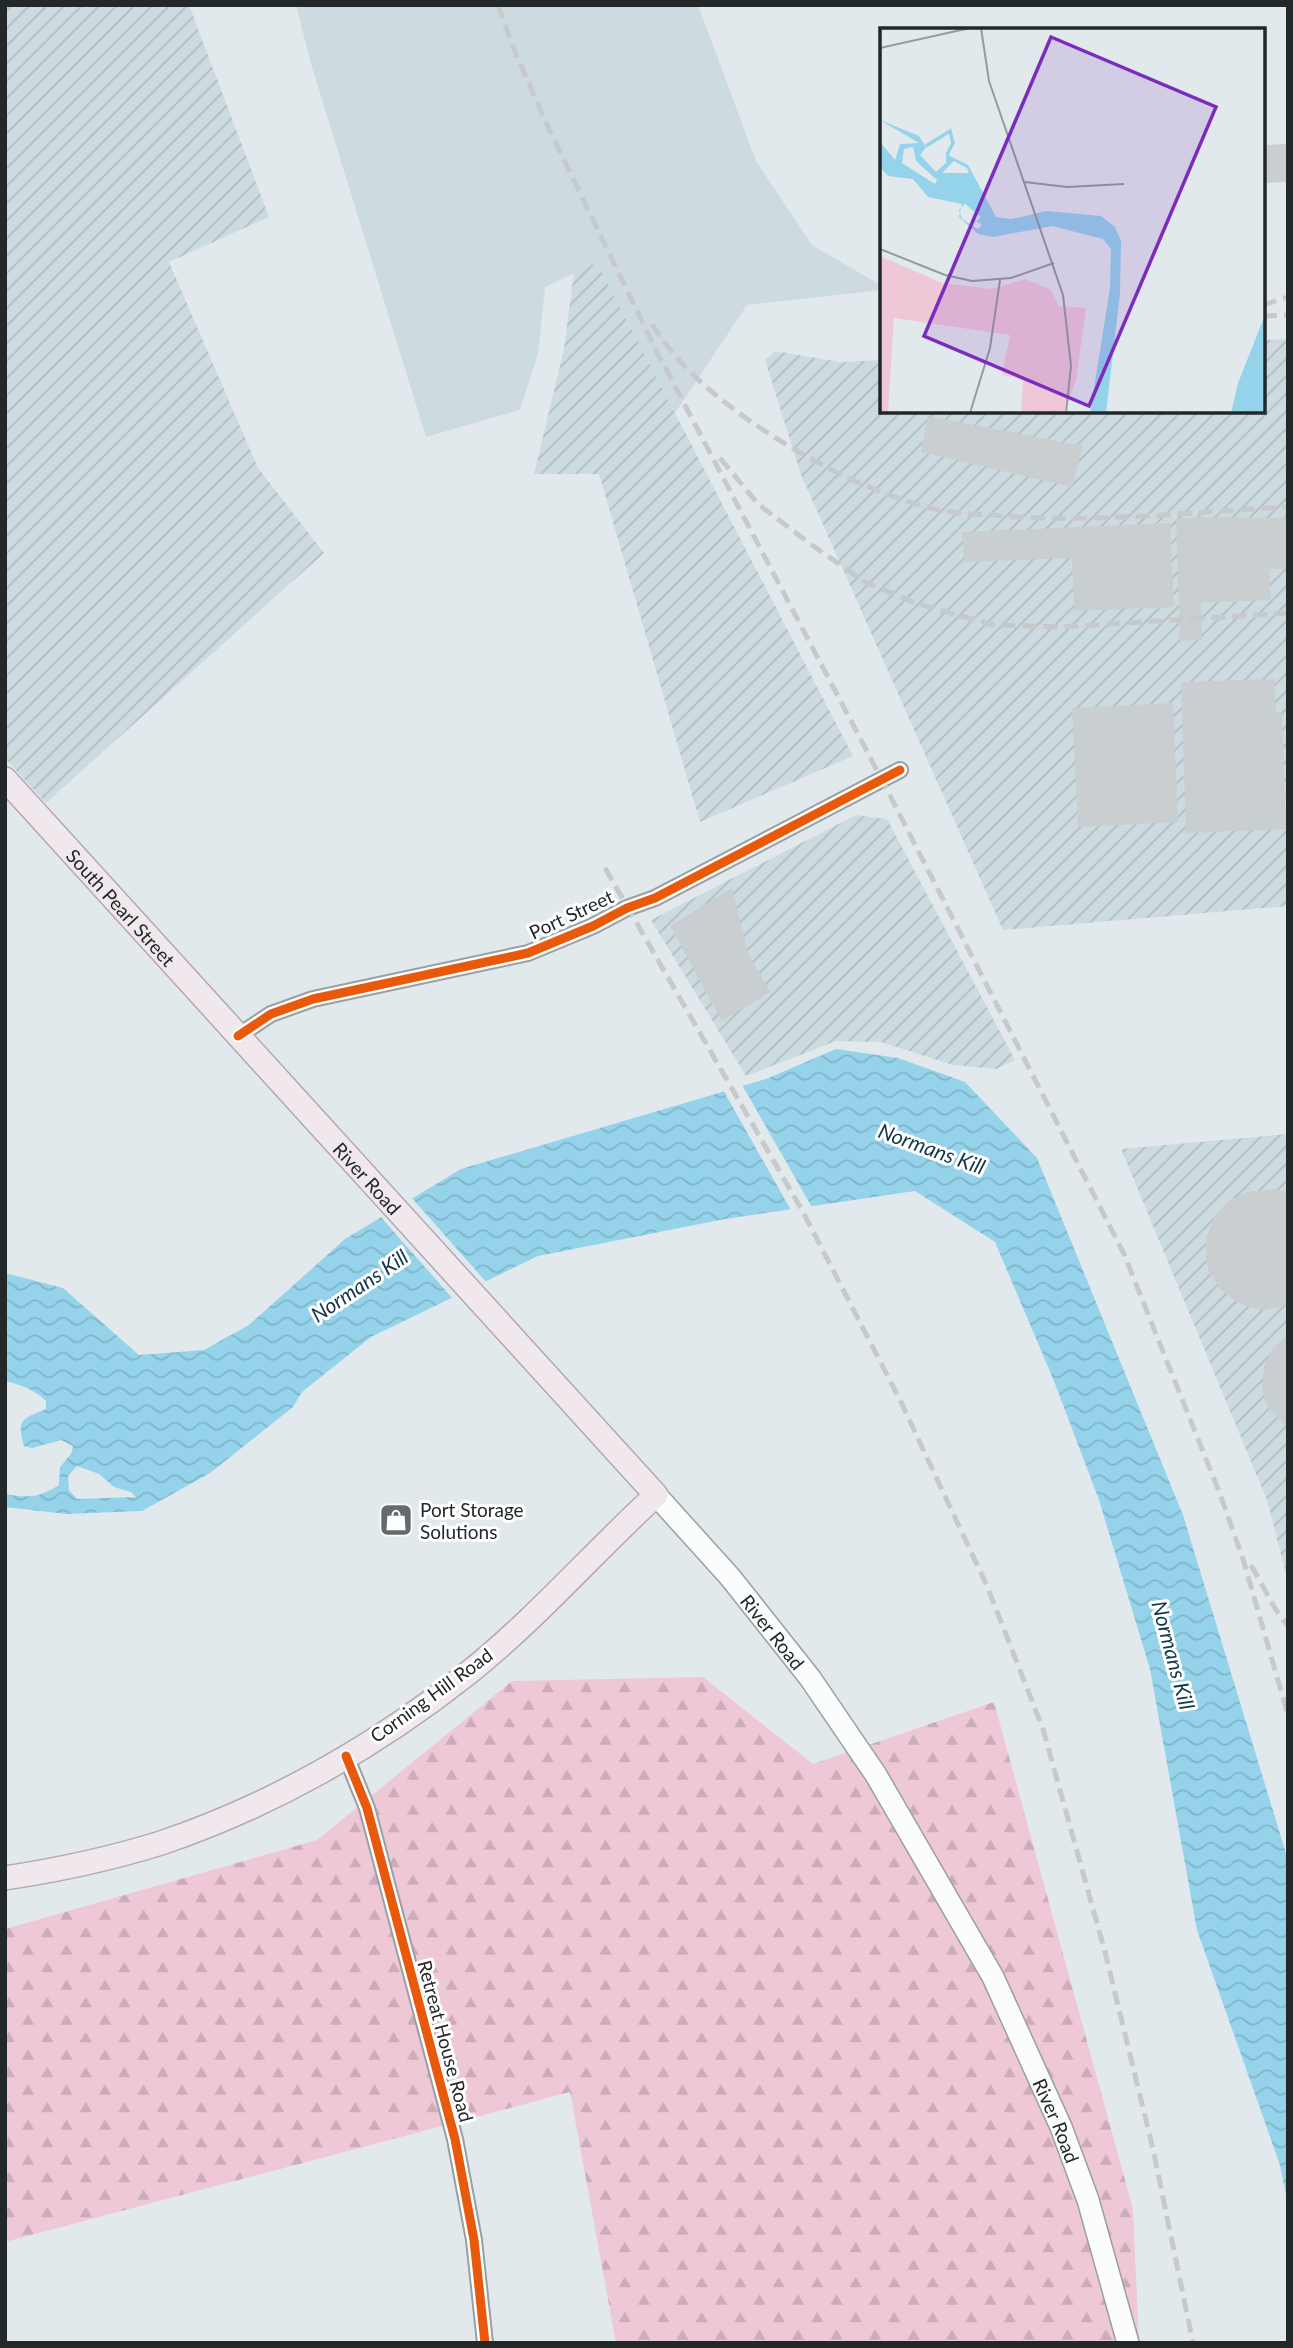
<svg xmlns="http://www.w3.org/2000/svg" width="1293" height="2348" viewBox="0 0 1293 2348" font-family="Lato,sans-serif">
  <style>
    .built { fill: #cddbe0 }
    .industrial { fill: url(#industrial-furrows) }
    .forest { fill: url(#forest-firs) }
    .water { fill: url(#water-waves); fill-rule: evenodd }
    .pier { fill: #e2e9ec }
    .building { fill: #c9ced0 }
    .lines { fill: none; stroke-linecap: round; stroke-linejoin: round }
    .minor-casing { stroke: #9a9fa1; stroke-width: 18 }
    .secondary-casing { stroke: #9a9fa1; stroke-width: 24 }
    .primary-casing { stroke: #b4a9b0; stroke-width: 26 }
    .minor { stroke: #fbfcfc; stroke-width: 14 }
    .secondary { stroke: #fbfcfc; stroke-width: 21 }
    .primary { stroke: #f0e8ec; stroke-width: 23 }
    .rail { stroke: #c7c9ca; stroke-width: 5; stroke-dasharray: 14 7; stroke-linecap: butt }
    .cycleway-casing { stroke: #fff; stroke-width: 13 }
    .cycleway { stroke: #e8590c; stroke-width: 9 }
    .labels { text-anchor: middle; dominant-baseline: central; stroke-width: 6; stroke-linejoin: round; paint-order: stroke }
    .street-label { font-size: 19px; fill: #222729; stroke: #fff }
    .poi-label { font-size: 19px; fill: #222729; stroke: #fff; text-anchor: start }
    .water-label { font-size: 21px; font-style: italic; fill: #103846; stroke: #fff }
    .inset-river { fill: none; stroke: #95d3eb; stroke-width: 3.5 }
    .inset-road { fill: none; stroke: #959b9e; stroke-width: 2 }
    .view { fill: #7b2cbf; fill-opacity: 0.15; stroke: #7b2cbf; stroke-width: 3.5 }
    .inset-edge { fill: none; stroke: #222729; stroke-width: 3.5 }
  </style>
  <defs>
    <pattern id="industrial-furrows" width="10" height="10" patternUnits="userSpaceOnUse" patternTransform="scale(1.75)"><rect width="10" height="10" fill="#cddbe0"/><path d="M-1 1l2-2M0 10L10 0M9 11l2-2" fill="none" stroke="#b0bcc0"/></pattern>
    <pattern id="forest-firs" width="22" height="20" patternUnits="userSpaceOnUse" patternTransform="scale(1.75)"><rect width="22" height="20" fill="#efc8d7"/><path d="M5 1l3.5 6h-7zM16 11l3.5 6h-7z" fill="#cdacb9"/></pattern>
    <pattern id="water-waves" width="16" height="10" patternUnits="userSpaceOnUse" patternTransform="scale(1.75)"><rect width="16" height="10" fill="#95d3eb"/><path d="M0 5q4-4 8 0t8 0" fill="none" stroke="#80b5ca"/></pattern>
  </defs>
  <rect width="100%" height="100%" fill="#e2e9ec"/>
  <!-- built -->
  <path class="built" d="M296 5H698L756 161 812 245 882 286V290L747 305 675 413 597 263 545 287 538 354 520 410 426 437 311 64Z"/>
  <!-- industrial -->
  <path class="industrial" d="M5 5H189L269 217 169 262 258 468 324 553 46 803 5 758Z
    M597 263 853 756 700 822 599 474H534L564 349 574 272Z
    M1288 339V906L1003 930 801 475 765 360 775 351 840 362 882 360V411H1263V340Z
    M856 815 887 819 1015 1060 996 1069 953 1065 881 1042 836 1041 746 1076 651 920Z
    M1288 1134V1582L1267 1500 1121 1149Z"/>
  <!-- forest -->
  <path class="forest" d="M703 1677 813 1764 994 1702 1133 2209 1139 2343H616L570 2092 5 2242V1929L317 1840 512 1681Z"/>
  <!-- water -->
  <path class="water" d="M836 1049 898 1058 965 1082 1037 1158 1183 1515 1288 1860V2205L1280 2165 1197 1930 1150 1669 1099 1500 1054 1381 995 1242 915 1191 725 1219 538 1256 371 1337 302 1392 293 1407 210 1473 142 1511 66 1514 5 1507V1494C29 1498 38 1498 59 1485L60 1467 71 1454 73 1446 61 1440 32 1448 24 1446C16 1418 23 1419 46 1409V1401C34 1389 21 1385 5 1381V1273L63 1288 139 1355 204 1350 249 1325 345 1239 461 1169 766 1079ZM77 1466 99 1474 114 1487 131 1492 136 1497 77 1499 69 1490 68 1476Z"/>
  <!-- pier -->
  <path class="pier" d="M741 1083 813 1209 792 1212 722 1088Z
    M410 1196 488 1284 454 1300 379 1215Z"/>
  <!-- building -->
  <path class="building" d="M1288 144V182L1263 183V145Z
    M928 416 1083 446 1072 487 921 452Z
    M1198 517 1288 518V569H1269L1271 600 1201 603 1202 640 1180 641 1176 519Z
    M1170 523 1174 607 1074 611 1072 558 964 562 962 532Z
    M1275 679 1276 712H1282L1286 829 1186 833 1181 682Z
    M1173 703 1178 822 1078 827 1072 708Z
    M732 888 748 953 770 992 722 1021 670 926Z
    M1274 1189 1288 1193V1305L1261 1310 1240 1304 1220 1289 1209 1271 1206 1260V1239L1213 1219 1227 1202 1246 1192Z
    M1288 1335V1429L1269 1410 1262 1392 1264 1366 1273 1348Z"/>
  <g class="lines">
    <defs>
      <path id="minor" d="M238 1036 271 1014 313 999 528 953 593 926 627 908 655 898 900 770
        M346 1756 367 1808 455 2139 474 2240 485 2343"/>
      <g id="secondary">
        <path id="s1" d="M656 1495 730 1577 810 1678 876 1775 993 1977 1061 2127 1088 2200 1128 2343"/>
      </g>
      <g id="primary">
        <path id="s2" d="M5 779 656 1495C592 1554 535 1620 467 1674 376 1746 271 1806 161 1843 110 1859 58 1870 5 1878"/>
      </g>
    </defs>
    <!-- minor casing -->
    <use href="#minor" class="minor-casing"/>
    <!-- secondary casing -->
    <use href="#secondary" class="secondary-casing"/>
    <!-- primary casing -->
    <use href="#primary" class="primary-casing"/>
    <!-- minor -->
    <use href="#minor" class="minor"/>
    <!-- secondary -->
    <use href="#secondary" class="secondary"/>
    <!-- primary -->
    <use href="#primary" class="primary"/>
    <!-- rail -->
    <path class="rail" d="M498 5 513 47 547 125 657 352 881 778 1124 1254 1220 1494 1243 1559 1288 1715
      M1263 305 1288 297
      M1263 316 1288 315
      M652 324C681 371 725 405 771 435 823 468 879 496 939 510 956 514 975 514 992 515 1090 524 1190 512 1288 507
      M720 458 758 504 809 543 865 582 915 603 993 625 1062 627 1288 613
      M605 868 803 1212 900 1400 987 1586 1043 1729 1105 1952 1153 2149 1193 2343
      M1251 1565 1276 1610 1288 1626"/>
    <defs>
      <path id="cycleway" d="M238 1036 271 1014 313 999 528 953 593 926 627 908 655 898 900 770
        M346 1756 367 1808 455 2139 474 2240 485 2343"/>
    </defs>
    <!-- cycleway casing -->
    <use href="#cycleway" class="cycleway-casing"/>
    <!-- cycleway -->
    <use href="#cycleway" class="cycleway"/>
  </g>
  <!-- icons -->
  <defs>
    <symbol id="shop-square" viewBox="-11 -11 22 22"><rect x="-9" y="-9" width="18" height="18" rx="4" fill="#656b6d" stroke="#fff"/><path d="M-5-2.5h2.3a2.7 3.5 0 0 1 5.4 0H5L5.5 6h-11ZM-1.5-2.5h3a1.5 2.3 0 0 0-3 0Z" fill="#fff"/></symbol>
  </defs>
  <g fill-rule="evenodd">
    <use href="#shop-square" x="377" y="1501" width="38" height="38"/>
  </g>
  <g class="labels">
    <!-- street labels -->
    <g class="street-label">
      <text stroke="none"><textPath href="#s2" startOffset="173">South Pearl Street</textPath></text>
      <text transform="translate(571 914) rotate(-25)">Port Street</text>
      <text stroke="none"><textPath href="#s2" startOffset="539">River Road</textPath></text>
      <text stroke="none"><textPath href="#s1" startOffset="180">River Road</textPath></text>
      <text transform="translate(431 1695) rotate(-36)">Corning Hill Road</text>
      <text transform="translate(446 2041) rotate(75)">Retreat House Road</text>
      <text stroke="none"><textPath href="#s1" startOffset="747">River Road</textPath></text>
    </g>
    <!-- poi labels -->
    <g class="poi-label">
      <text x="420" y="1509">Port Storage<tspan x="420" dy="22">Solutions</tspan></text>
    </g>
    <!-- water labels -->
    <g class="water-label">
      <text transform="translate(932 1148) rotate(20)">Normans Kill</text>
      <text transform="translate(359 1285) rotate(-34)">Normans Kill</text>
      <text transform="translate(1174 1655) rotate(75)">Normans Kill</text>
    </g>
  </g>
  <!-- overview -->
  <g transform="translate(880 28)">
    <rect width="385" height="385" fill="#e2e9ec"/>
    <path d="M0 228 62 255 112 261 145 251 170 261 179 278 206 280 196 352 184 385H141L143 351 122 347 130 307 14 290 8 385H0Z" fill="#efc8d7"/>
    <path d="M0 92 39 108 46 119 40 127 56 144 66 135V126L88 137 116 189 131 191 167 183 221 188 235 199 241 213 240 266 226 385H210L230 260 231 221 223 211 172 198 113 209 98 206 79 189 82 176 48 169 33 151 8 148 0 139V114L15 132 20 116 39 115ZM33 119 36 133 57 152 55 156 22 135 24 121ZM74 133 87 140 89 145H62ZM85 176 101 189 96 193 102 197 98 201 82 191 79 182ZM385 287V385H351L358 355Z" fill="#95d3eb" fill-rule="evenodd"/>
    <path class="inset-river" d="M46 118 70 103 73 115 67 127"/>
    <path class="inset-road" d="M101 0 109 53 183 267 191 338 186 385M0 20 90 0M145 154 187 159 244 156M0 221 65 247 92 253 131 250 174 235M90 385 110 320 120 252"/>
    <path class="view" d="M171 9 336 79 209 378 44 308Z"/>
    <rect width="385" height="385" class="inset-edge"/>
  </g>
  <!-- border -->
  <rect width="1293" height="2348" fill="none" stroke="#222729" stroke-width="14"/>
</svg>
